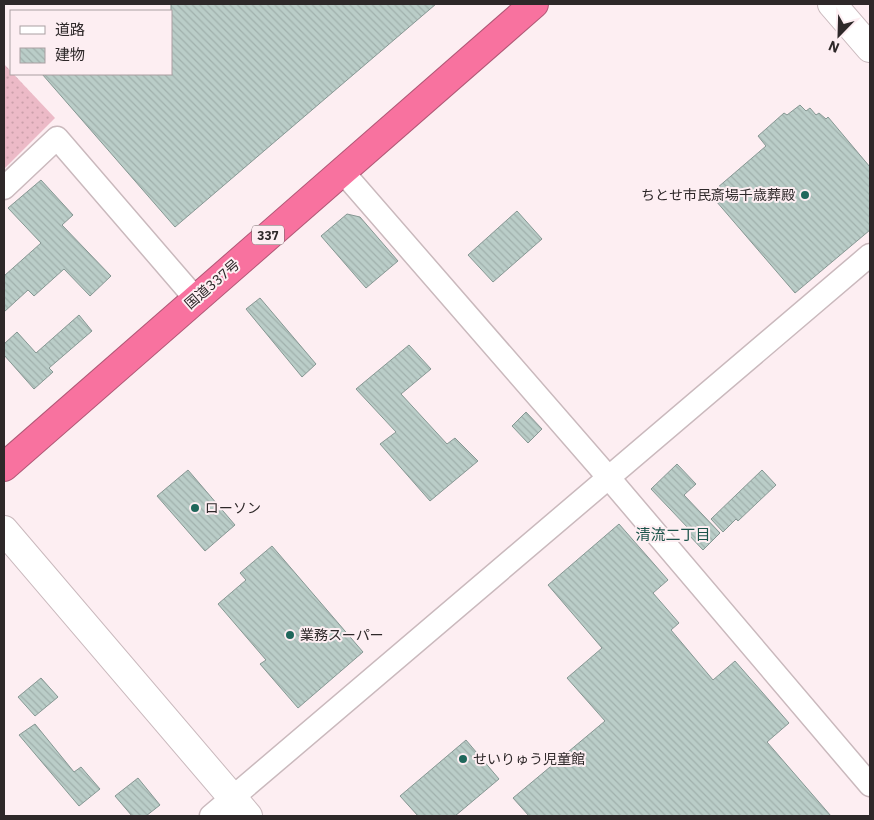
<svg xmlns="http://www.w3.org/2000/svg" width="874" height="820" viewBox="0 0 874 820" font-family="'IBM Plex Sans','Noto Sans JP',sans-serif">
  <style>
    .park { fill: url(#park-dots) }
    .building { fill: url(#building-back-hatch); stroke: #869793 }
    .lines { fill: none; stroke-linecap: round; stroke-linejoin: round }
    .street-casing { stroke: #cab9bd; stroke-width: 25 }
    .secondary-casing { stroke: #cab9bd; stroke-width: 30 }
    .highway-casing { stroke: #b15876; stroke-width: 30 }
    .street { stroke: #fff; stroke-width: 22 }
    .secondary { stroke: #fff; stroke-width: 28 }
    .highway { stroke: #f8729f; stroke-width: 28 }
    .poi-dot { fill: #1f675b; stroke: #fdeef2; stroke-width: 2 }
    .labels { text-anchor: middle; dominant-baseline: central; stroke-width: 4; stroke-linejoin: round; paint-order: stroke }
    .shield { fill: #fdeef2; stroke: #6c6365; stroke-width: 1 }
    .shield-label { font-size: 12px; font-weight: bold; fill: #2e2829 }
    .poi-label { font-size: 14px; fill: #2e2829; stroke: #fdeef2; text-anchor: start }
    .street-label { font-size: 14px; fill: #2e2829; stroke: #fdeef2 }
    .neighbourhood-label { font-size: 15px; fill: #1b534a; stroke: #fdeef2 }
  </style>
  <defs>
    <pattern id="park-dots" width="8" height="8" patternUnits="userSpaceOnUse" patternTransform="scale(1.25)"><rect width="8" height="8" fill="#ecbac7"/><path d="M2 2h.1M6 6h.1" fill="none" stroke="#cba0ab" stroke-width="1.8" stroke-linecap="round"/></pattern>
    <pattern id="building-back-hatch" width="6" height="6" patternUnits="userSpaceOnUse" patternTransform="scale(1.25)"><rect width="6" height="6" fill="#bacdc8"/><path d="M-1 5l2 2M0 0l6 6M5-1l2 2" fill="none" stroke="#a0b0ac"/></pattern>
  </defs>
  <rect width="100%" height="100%" fill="#fdeef2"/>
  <!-- park -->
  <path class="park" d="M4 64 55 118 4 169Z"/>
  <!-- building -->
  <path class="building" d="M171 4H436L175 227 42 74H171Z
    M800 105 806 111 810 108 816 115 819 113 826 119 828 117 870 167V230L795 293 710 194 766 146 758 136 784 113 787 115Z
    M41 180 73 215 62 225 111 276 90 296 64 269 34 296 28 290 4 312V276L41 243 8 208Z
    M517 211 542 239 493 282 468 255Z
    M347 214 360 217 398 261 366 288 321 236Z
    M260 298 316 364 302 377 246 309Z
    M79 315 92 331 49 368 53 372 34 389 4 355V344L17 332 36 353Z
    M409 345 431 369 401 394 447 444 455 438 478 461 430 501 380 444 396 432 356 389Z
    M526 412 542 429 528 443 512 426Z
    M677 464 696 484 684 495 720 533 703 550 686 532 689 529 651 489Z
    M188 470 235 525 205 551 157 496Z
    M762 470 776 485 738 521 736 519 723 532 711 519Z
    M619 524 668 580 653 593 679 623 671 630 713 680 735 661 789 723 767 742 831 816H529L513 798 605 721 567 678 602 648 548 585Z
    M272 546 363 652 298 708 260 664 266 660 218 604 246 580 240 573Z
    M41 678 58 697 35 716 18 697Z
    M35 724 74 772 81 767 100 789 79 806 19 735Z
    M466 740 499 779 455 816H418L400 796Z
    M138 778 160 805 146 816H132L115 796Z"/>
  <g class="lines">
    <defs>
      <path id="street" d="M342 171 609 478 870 785
        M4 188 57 138 195 298
        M211 816 870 255"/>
      <path id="secondary" d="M832 4 870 48
        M4 530 248 816"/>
      <path id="highway" d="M4 467 534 4"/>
    </defs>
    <!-- street casing -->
    <use href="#street" class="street-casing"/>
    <!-- secondary casing -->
    <use href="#secondary" class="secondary-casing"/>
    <!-- highway casing -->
    <use href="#highway" class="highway-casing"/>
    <!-- street -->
    <use href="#street" class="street"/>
    <!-- secondary -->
    <use href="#secondary" class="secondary"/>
    <!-- highway -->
    <use href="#highway" class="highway"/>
  </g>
  <!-- markers -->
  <g class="poi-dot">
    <circle cx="805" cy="195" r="5"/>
    <circle cx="195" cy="508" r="5"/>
    <circle cx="290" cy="635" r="5"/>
    <circle cx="463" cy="759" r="5"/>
  </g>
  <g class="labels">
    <!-- shield labels -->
    <rect class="shield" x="252" y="225.5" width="32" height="19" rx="4"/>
    <g class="shield-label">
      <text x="268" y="235">337</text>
    </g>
    <!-- poi labels -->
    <g class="poi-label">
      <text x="795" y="195" text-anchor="end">ちとせ市民斎場千歳葬殿</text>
      <text x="205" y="508">ローソン</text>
      <text x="300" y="635">業務スーパー</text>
      <text x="473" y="759">せいりゅう児童館</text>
    </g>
    <!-- street labels -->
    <g class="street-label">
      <text transform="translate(212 284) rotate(-41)">国道337号</text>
    </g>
    <!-- neighbourhood labels -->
    <g class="neighbourhood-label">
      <text x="673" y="534">清流二丁目</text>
    </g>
  </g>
  <!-- border -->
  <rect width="874" height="820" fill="none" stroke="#2e2829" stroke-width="10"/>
  <!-- legend -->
  <rect x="10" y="10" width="162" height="65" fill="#fdeef2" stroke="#aa9fa2"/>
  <rect x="20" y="26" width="25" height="8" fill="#ffffff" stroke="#aa9fa2"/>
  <text x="55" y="35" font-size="15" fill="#2e2829">道路</text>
  <rect x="20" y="48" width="25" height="15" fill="url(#building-back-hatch)" stroke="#aa9fa2"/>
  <text x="55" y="60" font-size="15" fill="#2e2829">建物</text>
  <!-- north arrow -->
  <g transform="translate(839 35) rotate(203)" stroke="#fdeef2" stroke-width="4" paint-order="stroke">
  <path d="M0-4L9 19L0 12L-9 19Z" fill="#2e2829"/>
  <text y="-8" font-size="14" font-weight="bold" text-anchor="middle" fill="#2e2829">N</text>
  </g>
</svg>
